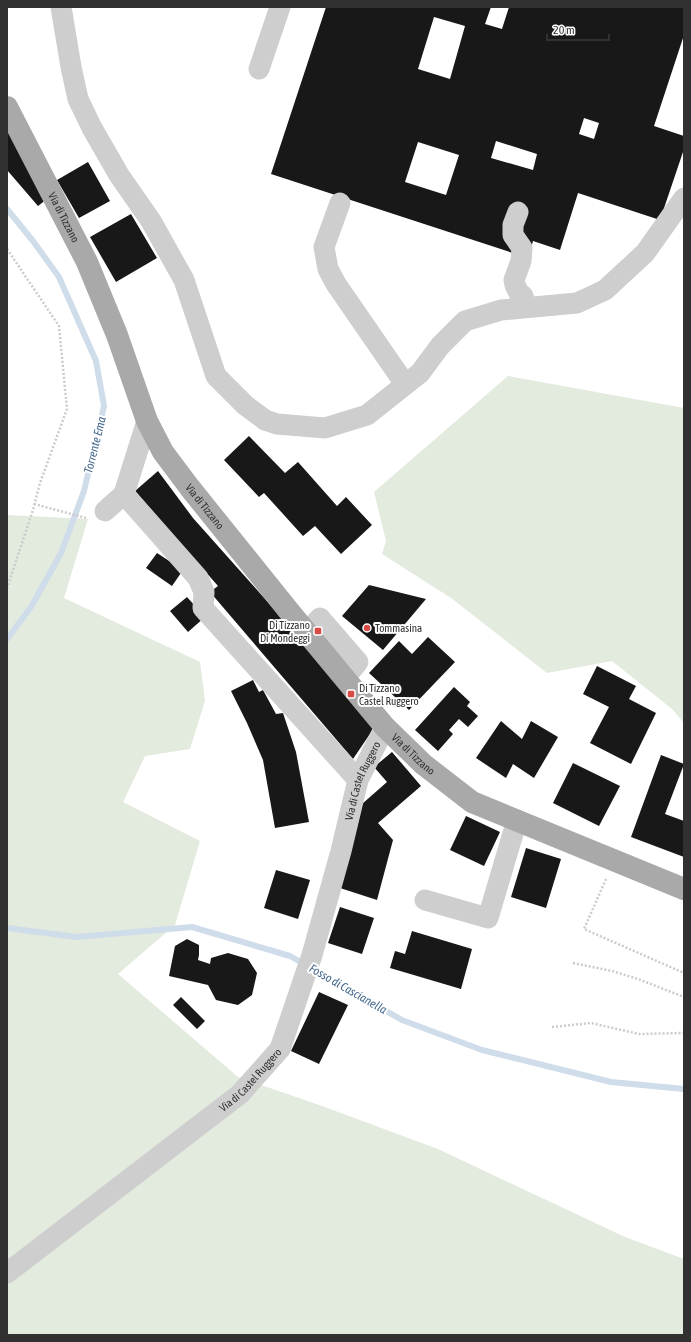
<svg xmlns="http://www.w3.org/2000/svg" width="691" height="1342" viewBox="0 0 691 1342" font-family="'Asap Condensed',sans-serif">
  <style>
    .green { fill: #e3eade }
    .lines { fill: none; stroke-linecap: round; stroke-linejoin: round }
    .stream { stroke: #cfdcea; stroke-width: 6 }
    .building { fill: #181818; fill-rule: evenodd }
    .path { stroke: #cbcbcb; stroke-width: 2.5; stroke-dasharray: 2 2; stroke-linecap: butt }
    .minor { stroke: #cecece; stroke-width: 21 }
    .major { stroke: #a9a9a9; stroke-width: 22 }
    .poi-dot { fill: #d74b44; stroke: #fff; stroke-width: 1.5 }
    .labels { text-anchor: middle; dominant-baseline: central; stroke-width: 4; stroke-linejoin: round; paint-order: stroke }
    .street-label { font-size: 11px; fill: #313131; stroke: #fff }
    .poi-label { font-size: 11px; fill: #313131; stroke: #fff; text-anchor: start }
    .water-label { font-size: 12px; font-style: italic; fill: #45698e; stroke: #fff }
  </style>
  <rect width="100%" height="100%" fill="#fff"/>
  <!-- green -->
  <path class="green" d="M508 376 684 408V723L672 709 612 661 547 673 451 598 382 554 386 541 374 492Z
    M7 515 88 519 64 598 200 662 205 701 190 749 145 756 123 802 200 841 175 925 118 974 238 1077 322 1106 438 1149 625 1237 684 1259V1335H7Z"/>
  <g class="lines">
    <!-- stream -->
    <path class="stream" d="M7 209 33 241 59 277 96 361 104 406 84 491 61 553 31 607 7 639
      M7 928 77 937 192 927 290 956 402 1020 482 1050 611 1082 684 1089"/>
  </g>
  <!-- building -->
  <path class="building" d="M326 7H491L485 24 502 29 509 7H684V35L654 126 684 136V149L660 220 578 193 560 250 533 241 528 258 271 174ZM434 17 465 26 450 79 418 69ZM584 118 599 123 594 139 579 134ZM496 141 537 154 533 170 491 158ZM418 142 459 155 446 195 405 182Z
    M7 120 47 199 38 206 7 170Z
    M88 162 110 201 79 218 57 180Z
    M131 214 157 258 116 282 90 237Z
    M249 436 285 473 298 462 337 506 346 497 372 525 341 554 315 526 303 536 264 493 259 497 224 460Z
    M158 471 193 518 274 609 376 725 353 759 210 592 218 586 135 491Z
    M157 553 183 570 172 586 146 568Z
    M369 585 426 599 383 650 342 616Z
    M187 597 205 617 188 632 170 611Z
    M428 637 455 662 409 710 369 673 399 641 412 654Z
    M597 666 636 686 629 699 656 713 631 764 590 743 609 707 583 694Z
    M253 680 259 692 263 690 276 714 283 713 296 752 309 822 275 828 263 760 247 723 231 691Z
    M454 687 470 702 467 706 478 716 468 727 459 719 449 730 453 734 438 751 415 730Z
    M501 721 522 739 531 721 558 737 534 778 513 764 506 778 476 758Z
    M392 752 421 786 378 823 393 840 377 900 340 888 362 804 387 782 374 767Z
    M661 755 684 764 665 814 684 821V857L631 837Z
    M573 763 620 786 599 826 553 803Z
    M466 816 500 832 484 866 450 850Z
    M526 848 561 859 546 908 511 897Z
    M276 870 310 880 298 919 264 908Z
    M340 907 374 918 362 954 328 943Z
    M412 931 472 949 461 989 390 968 395 951 405 954Z
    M187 939 199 945V955L198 960 210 964 211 958 228 953 248 959 257 973 252 995 238 1005 216 1000 208 985 169 976 175 946Z
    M319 992 348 1005 319 1064 291 1051Z
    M181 997 205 1021 197 1029 173 1005Z"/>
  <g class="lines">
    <!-- path -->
    <path class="path" d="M7 249 59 326 67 409 40 483 33 510 7 588
      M34 504 86 518
      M606 879 584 929 684 973
      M573 963 612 971 638 979 684 997
      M552 1027 591 1023 639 1034 684 1033"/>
    <!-- minor -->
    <g class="minor">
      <path d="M61 7 71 67 78 99 92 128 119 175 151 221 184 280 216 376 245 405 265 420 277 424 325 428 367 415 420 373 440 346 465 321 501 310 577 303 605 290 645 253 684 198"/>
      <path d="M259 69 280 7"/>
      <path d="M340 203 324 247 328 269 336 284 405 384"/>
      <path d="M518 212 513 225V235L522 248 521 261 514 280 515 285 519 293 523 296 526 307"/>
      <path d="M124 494 198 578 204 592 203 608 358 780"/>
      <path d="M105 511 124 494 147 421"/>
      <path d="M307 633 320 618 358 662 345 678"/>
      <path d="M425 900 488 918 517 820"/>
      <path id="s1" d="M7 1273 240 1094 280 1049 312 955 341 851 358 780 385 727"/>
    </g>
    <!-- major -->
    <path class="major" id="s2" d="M7 107 87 262 117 335 147 421 163 452 190 488 288 610 385 727 423 764 472 802 684 889"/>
  </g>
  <!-- markers -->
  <g class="poi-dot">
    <circle cx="367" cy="628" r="4"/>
    <rect x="314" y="627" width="8" height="8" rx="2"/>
    <rect x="347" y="690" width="8" height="8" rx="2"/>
  </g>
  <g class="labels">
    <!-- street labels -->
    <g class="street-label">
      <text stroke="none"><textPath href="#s2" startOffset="124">Via di Tizzano</textPath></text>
      <text stroke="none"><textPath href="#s2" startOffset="448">Via di Tizzano</textPath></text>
      <text stroke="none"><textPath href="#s2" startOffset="772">Via di Tizzano</textPath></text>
      <text stroke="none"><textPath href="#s1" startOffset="635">Via di Castel Ruggero</textPath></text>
      <text stroke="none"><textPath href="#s1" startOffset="311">Via di Castel Ruggero</textPath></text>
    </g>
    <!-- poi labels -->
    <g class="poi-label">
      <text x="310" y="625" text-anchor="end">Di Tizzano<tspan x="310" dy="13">Di Mondeggi</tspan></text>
      <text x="375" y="628">Tommasina</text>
      <text x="359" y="688">Di Tizzano<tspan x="359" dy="13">Castel Ruggero</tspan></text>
    </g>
    <!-- water labels -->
    <g class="water-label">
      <text transform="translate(95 445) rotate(-76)">Torrente Ema</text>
      <text transform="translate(348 989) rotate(30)">Fosso di Cascianella</text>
    </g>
  </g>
  <!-- border -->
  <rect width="691" height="1342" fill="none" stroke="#313131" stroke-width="16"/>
  <!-- scale -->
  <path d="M547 34v6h62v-6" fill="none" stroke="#313131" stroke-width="2"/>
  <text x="553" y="34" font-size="12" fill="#313131" stroke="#ffffff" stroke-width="3" paint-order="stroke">20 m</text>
</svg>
